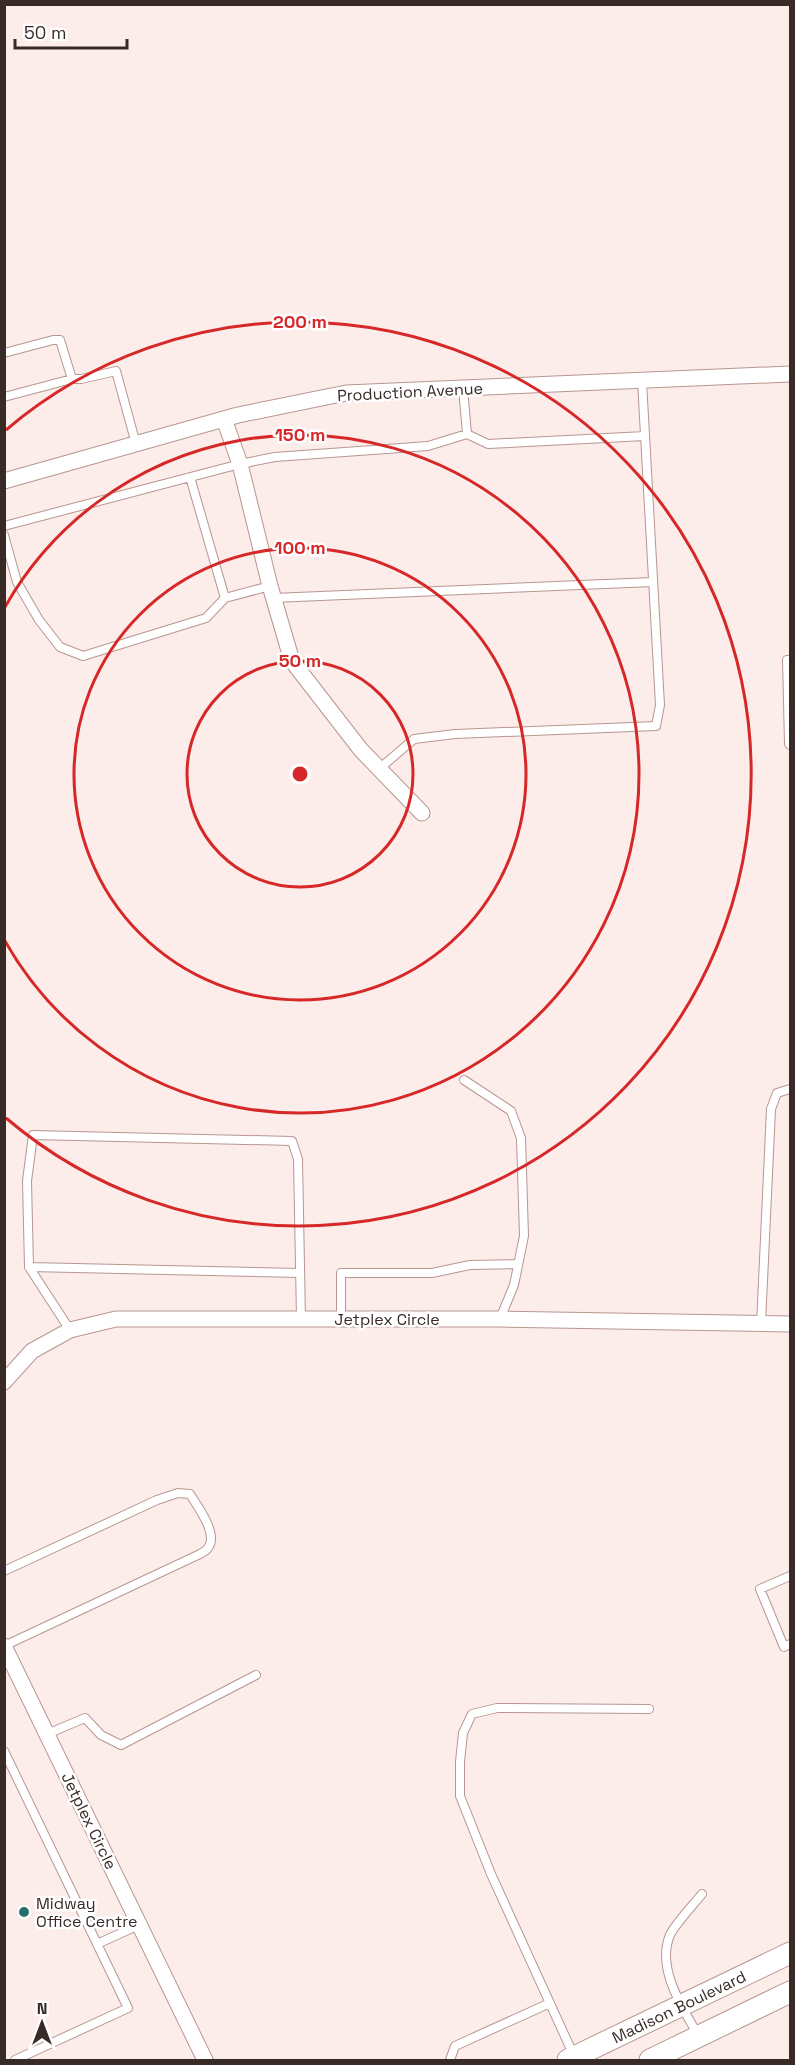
<svg xmlns="http://www.w3.org/2000/svg" width="795" height="2065" viewBox="0 0 795 2065" font-family="'Space Grotesk',sans-serif">
  <style>
    .lines { fill: none; stroke-linecap: round; stroke-linejoin: round }
    .lane-casing { stroke: #b8968f; stroke-width: 10 }
    .street-casing { stroke: #b8968f; stroke-width: 17 }
    .secondary-casing { stroke: #b8968f; stroke-width: 23 }
    .lane { stroke: #fff; stroke-width: 8 }
    .street { stroke: #fff; stroke-width: 15 }
    .secondary { stroke: #fff; stroke-width: 21 }
    .ring { fill: none; stroke: #d62828; stroke-width: 3 }
    .poi-dot { fill: #266f69; stroke: #fff; stroke-width: 2 }
    .labels { text-anchor: middle; dominant-baseline: central; stroke-width: 5; stroke-linejoin: round; paint-order: stroke }
    .street-label { font-size: 16px; fill: #372a27; stroke: #fff }
    .poi-label { font-size: 16px; fill: #372a27; stroke: #fff; text-anchor: start }
    .centre { fill: #d62828; stroke: #fff; stroke-width: 3 }
    .ring-label { font-size: 18px; text-anchor: middle; font-weight: bold; fill: #d62828; stroke: #fff; stroke-width: 5; stroke-linejoin: round; paint-order: stroke }
  </style>
  <rect width="100%" height="100%" fill="#fcedea"/>
  <g class="lines">
    <defs>
      <path id="lane" d="M4 353 53 340H60L72 379 4 397
        M72 379H81L116 371 136 444
        M463 388 467 434
        M190 477 225 598
        M4 526 240 464 275 457 428 446 467 434 488 444 645 436
        M4 535 17 582 39 620 60 647 83 656 206 618 225 598 270 586
        M273 598 653 582
        M790 660H787L789 744 790 745
        M379 769 414 739 455 734 656 726 660 705 642 381
        M464 1080 511 1111 521 1138 524 1236 514 1285 500 1319
        M29 1267 300 1273
        M341 1319V1273H432L470 1265 518 1264
        M761 1324 771 1109 777 1093 790 1089
        M70 1330 29 1267 27 1181 33 1135 292 1141 298 1159 301 1319
        M4 1571 157 1500 178 1493 190 1494C197 1506 219 1534 208 1548 206 1551 203 1552 200 1554L4 1646
        M790 1576 760 1589 784 1647 790 1644
        M47 1734 85 1718 101 1735 121 1745 256 1675
        M4 1751 128 2008 15 2060
        M97 1944 139 1925
        M698 2035C682 2007 656 1968 670 1935 675 1924 694 1904 702 1894
        M574 2056 491 1874 460 1796V1762L463 1733 472 1714 497 1708 649 1709
        M450 2060 455 2046 550 2003"/>
      <path id="street" d="M224 419 240 464 270 586 292 661 361 750 422 813
        M4 481 238 415 346 393 790 374
        M4 1382 32 1351 70 1330 116 1319H500L790 1324
        M4 1646 205 2060"/>
      <g id="secondary">
        <path id="s1" d="M568 2060 790 1953"/>
        <path d="M650 2060 790 1992"/>
      </g>
    </defs>
    <!-- lane casing -->
    <use href="#lane" class="lane-casing"/>
    <!-- street casing -->
    <use href="#street" class="street-casing"/>
    <!-- secondary casing -->
    <use href="#secondary" class="secondary-casing"/>
    <!-- lane -->
    <use href="#lane" class="lane"/>
    <!-- street -->
    <use href="#street" class="street"/>
    <!-- secondary -->
    <use href="#secondary" class="secondary"/>
  </g>
  <!-- distance rings -->
  <g class="ring">
    <circle cx="300" cy="774" r="113"/>
    <circle cx="300" cy="774" r="226"/>
    <path d="M5 607A339 339 0 1 1 5 941"/>
    <path d="M6 430A452 452 0 1 1 6 1118"/>
  </g>
  <!-- markers -->
  <circle class="poi-dot" cx="24" cy="1912" r="6"/>
  <g class="labels">
    <!-- street labels -->
    <g class="street-label">
      <text transform="translate(410 392) rotate(-3)">Production Avenue</text>
      <text x="387" y="1319">Jetplex Circle</text>
      <text transform="translate(89 1821) rotate(64)">Jetplex Circle</text>
      <text stroke="none"><textPath href="#s1" startOffset="123">Madison Boulevard</textPath></text>
    </g>
    <!-- poi labels -->
    <g class="poi-label">
      <text x="36" y="1903">Midway<tspan x="36" dy="18">Office Centre</tspan></text>
    </g>
  </g>
  <circle cx="300" cy="774" r="9" class="centre"/>
  <g class="ring-label">
    <text x="300" y="328">200 m</text>
    <text x="300" y="441">150 m</text>
    <text x="300" y="554">100 m</text>
    <text x="300" y="667">50 m</text>
  </g>
  <!-- border -->
  <rect width="795" height="2065" fill="none" stroke="#372a27" stroke-width="12"/>
  <!-- north arrow -->
  <g transform="translate(42 2023)" stroke="#ffffff" stroke-width="4.5" paint-order="stroke">
  <path d="M0-4.5L10 22L0 15L-10 22Z" fill="#372a27"/>
  <text y="-9" font-size="16" font-weight="bold" text-anchor="middle" fill="#372a27">N</text>
  </g>
  <!-- scale -->
  <path d="M15 39v9h112v-9" fill="none" stroke="#372a27" stroke-width="3"/>
  <text x="24" y="39" font-size="18" fill="#372a27" stroke="#ffffff" stroke-width="4.5" paint-order="stroke">50 m</text>
</svg>
